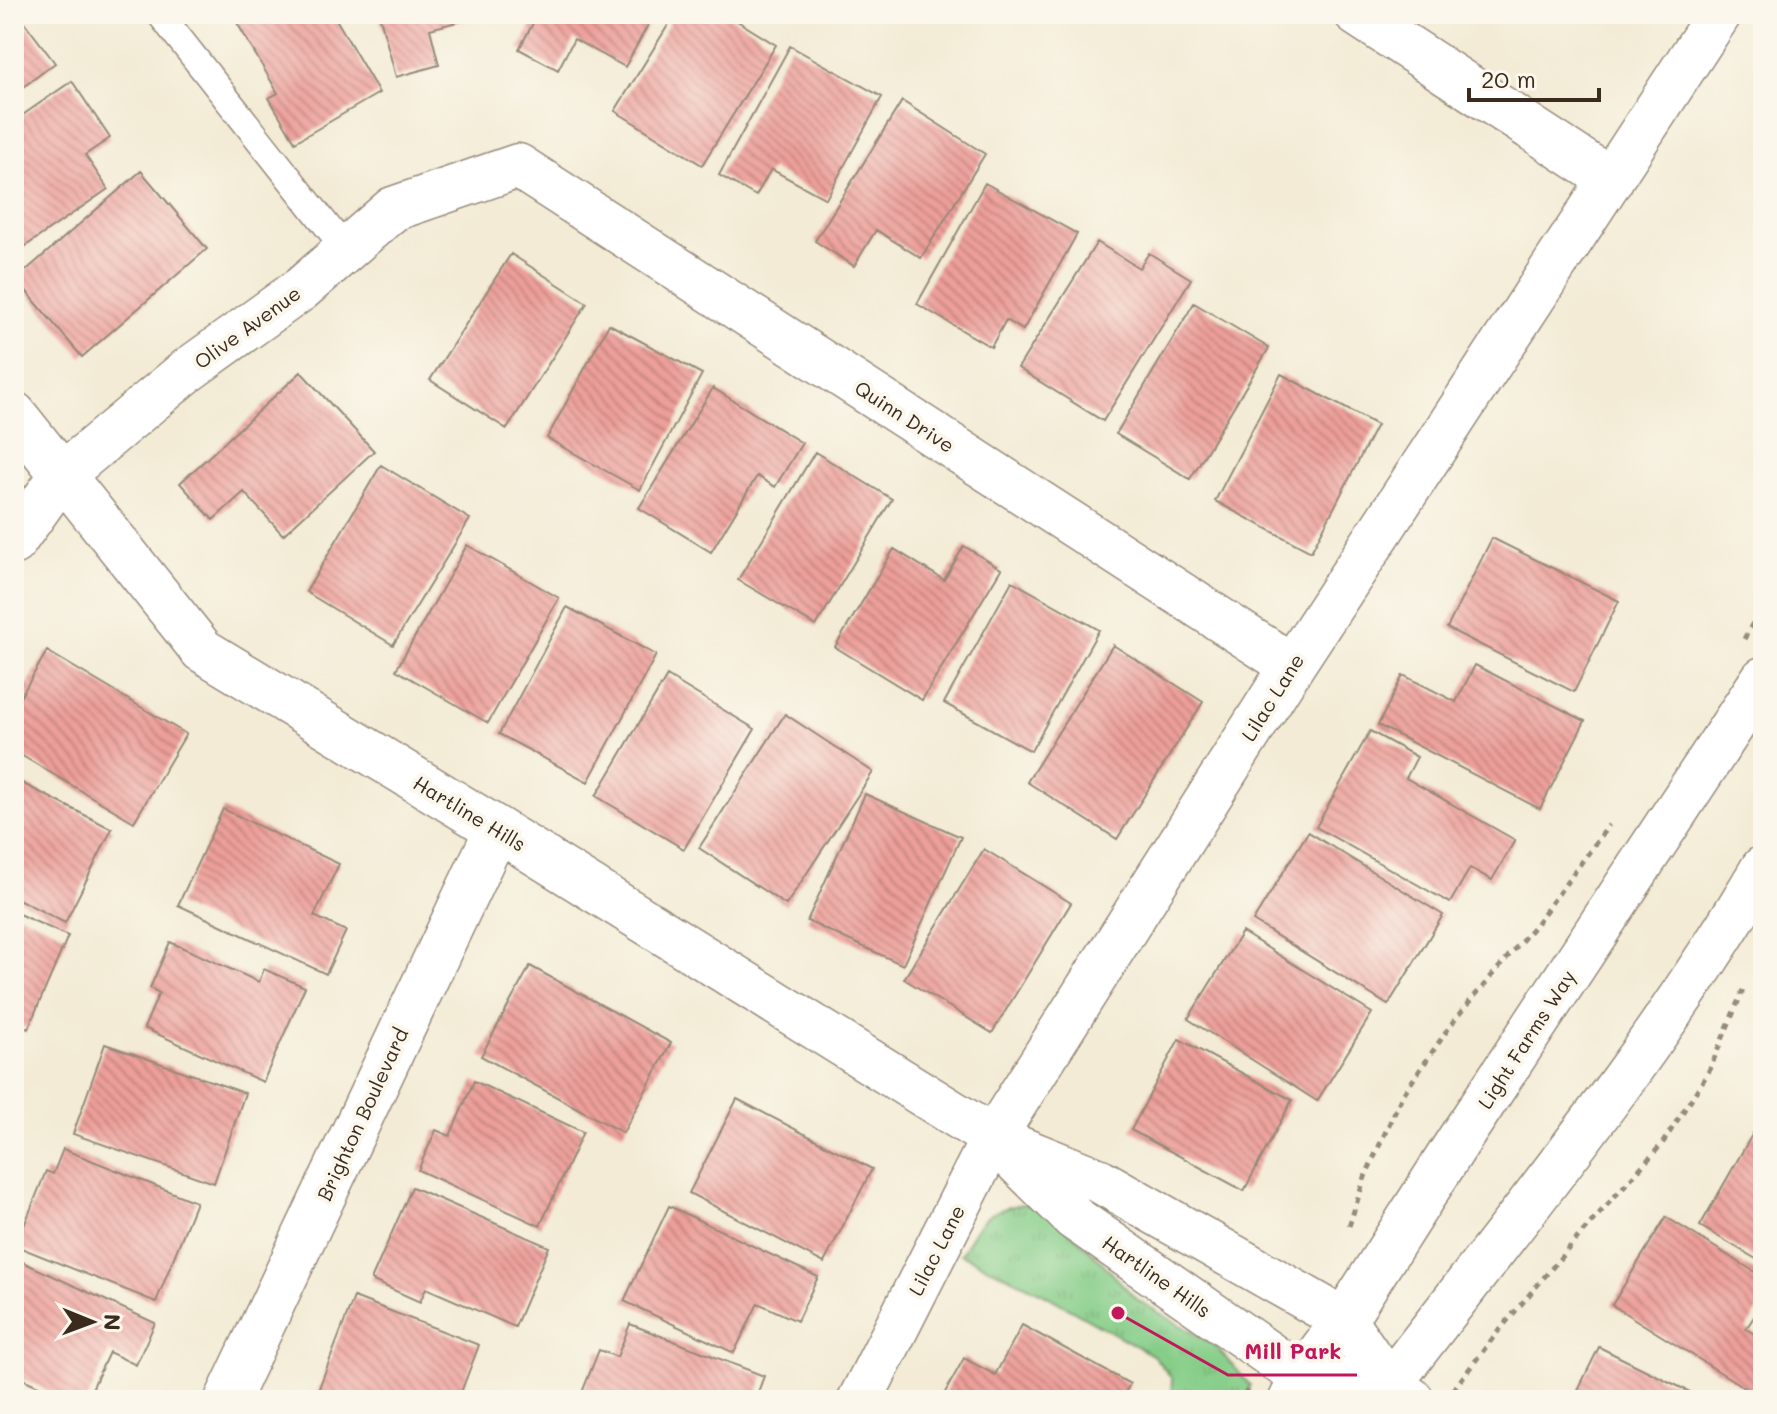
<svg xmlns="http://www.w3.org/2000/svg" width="1777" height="1414" viewBox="0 0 1777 1414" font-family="Mali,sans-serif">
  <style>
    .park { fill: url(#park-tufts); stroke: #607c53; stroke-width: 2 }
    .building { fill: url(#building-back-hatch) }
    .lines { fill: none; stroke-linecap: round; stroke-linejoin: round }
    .service-casing { stroke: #978a7a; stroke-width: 29 }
    .minor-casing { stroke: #978a7a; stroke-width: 47 }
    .tertiary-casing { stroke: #978a7a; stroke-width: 47 }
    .path { stroke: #978a7a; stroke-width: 5; stroke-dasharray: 6 6; stroke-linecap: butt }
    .service { stroke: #fff; stroke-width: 26 }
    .minor { stroke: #fff; stroke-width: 44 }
    .tertiary { stroke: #fff; stroke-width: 44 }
    .labels { text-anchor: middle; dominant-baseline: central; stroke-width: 8; stroke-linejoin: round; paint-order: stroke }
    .street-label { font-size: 20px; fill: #3b2a1e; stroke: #fbf7ec }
    .leader { fill: none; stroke: #c2185b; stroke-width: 3 }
    .callout-dot { fill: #c2185b; stroke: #fbf7ec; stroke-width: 3 }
    .callout-label { font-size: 22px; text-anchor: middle; font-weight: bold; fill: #c2185b; stroke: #fbf7ec; stroke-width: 8; stroke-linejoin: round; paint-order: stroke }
  </style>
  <defs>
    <pattern id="park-tufts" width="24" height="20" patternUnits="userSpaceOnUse" patternTransform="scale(2)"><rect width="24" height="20" fill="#85cd88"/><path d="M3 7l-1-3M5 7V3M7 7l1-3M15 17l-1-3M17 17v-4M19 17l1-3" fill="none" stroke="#74b075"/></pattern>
    <pattern id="building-back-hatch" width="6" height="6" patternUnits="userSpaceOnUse" patternTransform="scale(2)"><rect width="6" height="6" fill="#ed9f9a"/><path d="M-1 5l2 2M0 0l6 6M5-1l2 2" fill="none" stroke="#c1827d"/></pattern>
  </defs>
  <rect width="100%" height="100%" fill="#fbf7ec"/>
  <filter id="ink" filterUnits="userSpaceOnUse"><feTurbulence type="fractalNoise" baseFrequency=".0125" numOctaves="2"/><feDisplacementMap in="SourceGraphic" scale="16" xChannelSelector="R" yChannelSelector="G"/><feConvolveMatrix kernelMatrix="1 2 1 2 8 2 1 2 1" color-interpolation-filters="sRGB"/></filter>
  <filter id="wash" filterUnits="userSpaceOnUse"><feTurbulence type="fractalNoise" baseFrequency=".006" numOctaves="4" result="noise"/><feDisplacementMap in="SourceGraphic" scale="32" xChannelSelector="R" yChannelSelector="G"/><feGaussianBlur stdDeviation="1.8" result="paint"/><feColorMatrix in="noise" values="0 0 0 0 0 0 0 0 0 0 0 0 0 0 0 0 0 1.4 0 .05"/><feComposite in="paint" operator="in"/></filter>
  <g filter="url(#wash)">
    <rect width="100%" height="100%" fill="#f3ebd5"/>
    <!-- park -->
    <path class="park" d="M1023 1204 1043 1208 1098 1258 1136 1299 1214 1345 1250 1385 1248 1400H1171L1172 1379 1154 1356 1040 1292 961 1254C981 1220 982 1212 1023 1204Z"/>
    <g id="blocks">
      <!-- building -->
      <path class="building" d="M14 14H18L55 63 14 94Z
        M232 14H333L379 93 295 142 269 98 278 93Z
        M379 14H484V15L430 29 439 65 396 77Z
        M538 14H654L625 67 574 39 558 70 519 49Z
        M675 14H726L776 45 702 165 615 111Z
        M790 46 882 97 826 199 771 169 756 196 719 175Z
        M72 81 110 138 85 155 108 189 14 254V121Z
        M902 101 985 154 921 258 876 230 854 266 815 241Z
        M141 171 207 249 82 357 16 279Z
        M985 183 1077 234 1023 330 1006 320 991 347 917 304Z
        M1097 242 1139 268 1149 253 1191 279 1103 421 1018 368Z
        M511 254 587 303 507 429 430 380Z
        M1194 303 1269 348 1190 479 1116 434Z
        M609 324 702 374 640 490 547 438Z
        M301 372 374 451 283 535 244 492 213 520 180 483Z
        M1281 374 1377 425 1311 552 1215 501Z
        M713 388 802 443 775 487 757 476 711 552 639 508Z
        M815 452 892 499 816 626 738 580Z
        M381 465 470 519 393 645 306 592Z
        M1492 538 1619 601 1574 692 1447 628Z
        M467 545 559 598 488 723 396 670Z
        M964 546 1001 569 922 700 835 647 894 549 944 580Z
        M1012 581 1099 630 1031 751 944 703Z
        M567 607 656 655 588 782 499 734Z
        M1113 645 1203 702 1117 839 1027 782Z
        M47 651 186 734 134 822 14 751V708Z
        M1475 665 1585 721 1540 809 1378 725 1403 675 1456 702Z
        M667 676 755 729 684 849 596 796Z
        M785 714 873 772 786 905 699 848Z
        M1370 731 1417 757 1406 778 1515 840 1492 880 1470 868 1450 903 1316 827Z
        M14 779 112 829 65 923 14 897Z
        M865 794 961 837 903 965 807 921Z
        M223 809 339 864 314 916 346 931 326 974 178 905Z
        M1308 832 1443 915 1388 1005 1253 921Z
        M984 849 1071 903 992 1033 904 979Z
        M14 912 68 936 28 1029 14 1023Z
        M1242 932 1372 1013 1317 1101 1188 1019Z
        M170 942 259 982 264 969 305 987 263 1082 144 1028 159 993 150 988Z
        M530 966 671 1043 623 1133 481 1056Z
        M1179 1039 1292 1100 1244 1191 1131 1130Z
        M105 1044 245 1093 214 1183 73 1134Z
        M474 1081 583 1132 540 1226 418 1170 436 1130 450 1136Z
        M737 1099 872 1169 824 1263 689 1193Z
        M1753 1133 1763 1138V1263L1700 1226Z
        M63 1149 196 1202 156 1302 16 1246 46 1171 53 1174Z
        M412 1187 549 1247 515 1327 426 1288 420 1302 371 1280Z
        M669 1206 818 1277 797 1321 758 1303 734 1353 624 1301Z
        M1666 1217 1763 1277V1303L1746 1329 1763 1339V1399L1612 1305Z
        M14 1258 155 1323 136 1365 109 1352 87 1400H69L14 1375Z
        M354 1297 479 1345 458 1400H327L316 1396Z
        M630 1324 764 1376 755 1400H579L599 1350 617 1357Z
        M1022 1325 1130 1384 1121 1400 942 1398 964 1358 995 1375Z
        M1599 1347 1706 1400H1573Z"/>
    </g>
  </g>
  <g filter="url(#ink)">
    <use href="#blocks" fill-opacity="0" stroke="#978a7a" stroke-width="2"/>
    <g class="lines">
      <defs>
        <path id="service" d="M160 14 346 250"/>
        <path id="minor" d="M1357 14 1611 180
          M14 414 202 650 497 829 993 1138 1100 1181 1344 1320 1389 1385 1412 1400
          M14 542 62 475 188 370 301 289 393 209 518 166 1292 666
          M1008 1153 1074 1218 1302 1377 1389 1385
          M227 1400 497 829
          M860 1400 993 1138 1292 666 1719 14"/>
        <path id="tertiary" d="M1291 1400 1302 1377 1344 1320 1457 1143 1763 679
          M1381 1400 1389 1385C1518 1217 1655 1052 1763 868"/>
      </defs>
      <!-- service casing -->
      <use href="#service" class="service-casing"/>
      <!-- minor casing -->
      <use href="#minor" class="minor-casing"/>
      <!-- tertiary casing -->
      <use href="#tertiary" class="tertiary-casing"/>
      <!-- path -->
      <path class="path" d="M1744 639 1763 605
        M1349 1226 1365 1177 1402 1096 1455 1019 1536 924 1609 825
        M1453 1390 1496 1334 1579 1236 1662 1144 1708 1073 1743 990
        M1235 1400 1248 1391"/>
      <!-- service -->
      <use href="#service" class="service"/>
      <!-- minor -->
      <use href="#minor" class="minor"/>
      <!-- tertiary -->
      <use href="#tertiary" class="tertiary"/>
    </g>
  </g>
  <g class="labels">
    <!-- street labels -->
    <g class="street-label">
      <text transform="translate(247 327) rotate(-36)">Olive Avenue</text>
      <text transform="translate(905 416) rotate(33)">Quinn Drive</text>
      <text transform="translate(1272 697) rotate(-58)">Lilac Lane</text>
      <text transform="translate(470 813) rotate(31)">Hartline Hills</text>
      <text transform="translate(1526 1039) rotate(-57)">Light Farms Way</text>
      <text transform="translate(362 1114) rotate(-65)">Brighton Boulevard</text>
      <text transform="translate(936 1250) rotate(-63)">Lilac Lane</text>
      <text transform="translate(1157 1276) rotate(35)">Hartline Hills</text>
    </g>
  </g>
  <!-- callouts -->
  <path class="leader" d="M1118 1313L1228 1375H1357"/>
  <circle class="callout-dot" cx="1118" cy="1313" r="8"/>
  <g class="callout-label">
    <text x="1293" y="1359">Mill Park</text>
  </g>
  <!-- margin -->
  <rect width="1777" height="1414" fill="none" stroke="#fbf7ec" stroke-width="48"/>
  <!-- north arrow -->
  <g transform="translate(92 1322) rotate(91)" stroke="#fbf7ec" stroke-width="6" paint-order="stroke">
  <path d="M0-6L14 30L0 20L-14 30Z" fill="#3b2a1e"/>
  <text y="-12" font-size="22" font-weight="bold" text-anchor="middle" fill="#3b2a1e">N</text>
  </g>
  <!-- scale -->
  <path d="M1469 88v12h130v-12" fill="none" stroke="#3b2a1e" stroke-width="4"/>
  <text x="1481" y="88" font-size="24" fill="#3b2a1e" stroke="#fbf7ec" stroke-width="6" paint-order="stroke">20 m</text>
</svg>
